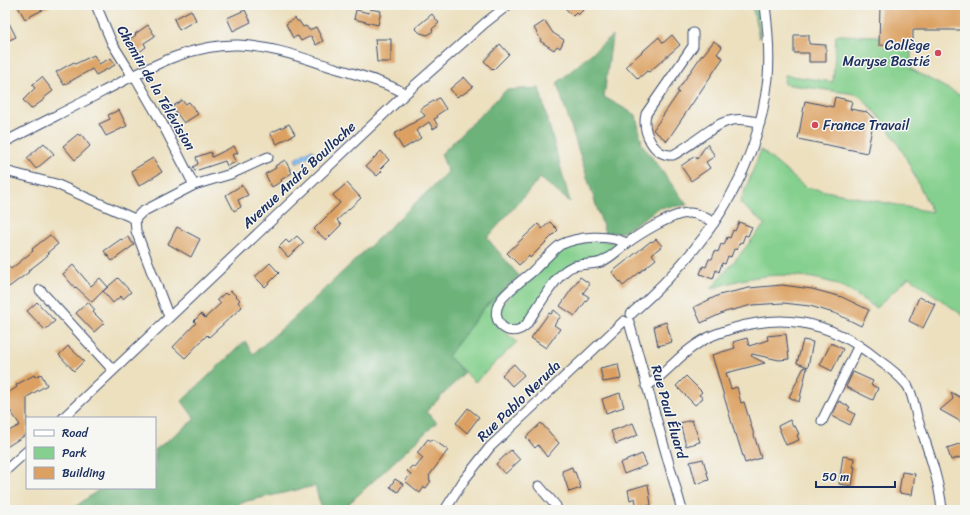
<svg xmlns="http://www.w3.org/2000/svg" width="970" height="515" viewBox="0 0 970 515" font-family="Sriracha,sans-serif">
  <style>
    .green { fill: #85d08e; stroke: #508076 }
    .forest { fill: #6cb279; stroke: #44706c }
    .water { fill: #82bdf4; stroke: #4e76a9 }
    .building { fill: #dca162 }
    .lines { fill: none; stroke-linecap: round; stroke-linejoin: round }
    .minor-casing { stroke: #3a4a6d; stroke-width: 11 }
    .minor { stroke: #fff; stroke-width: 9 }
    .poi-dot { fill: #d1495b; stroke: #f6f6f2; stroke-width: 1.5 }
    .labels { text-anchor: middle; dominant-baseline: central; stroke-width: 3; stroke-linejoin: round; paint-order: stroke }
    .poi-label { font-size: 14px; fill: #1b2f5e; stroke: #f6f6f2; text-anchor: end }
    .street-label { font-size: 14px; fill: #1b2f5e; stroke: #f6f6f2 }
  </style>
  <rect width="100%" height="100%" fill="#f6f6f2"/>
  <filter id="ink" filterUnits="userSpaceOnUse"><feTurbulence type="fractalNoise" baseFrequency=".025" numOctaves="2"/><feDisplacementMap in="SourceGraphic" scale="8" xChannelSelector="R" yChannelSelector="G"/><feConvolveMatrix kernelMatrix="1 2 1 2 8 2 1 2 1" color-interpolation-filters="sRGB"/></filter>
  <filter id="wash" filterUnits="userSpaceOnUse"><feTurbulence type="fractalNoise" baseFrequency=".012" numOctaves="4" result="noise"/><feDisplacementMap in="SourceGraphic" scale="16" xChannelSelector="R" yChannelSelector="G"/><feGaussianBlur stdDeviation="0.9" result="paint"/><feColorMatrix in="noise" values="0 0 0 0 0 0 0 0 0 0 0 0 0 0 0 0 0 1.4 0 .05"/><feComposite in="paint" operator="in"/></filter>
  <g filter="url(#wash)">
    <rect width="100%" height="100%" fill="#ece0bf"/>
    <!-- green -->
    <path class="green" d="M752 5H756L760 38H759Z
      M836 35 911 37V69L965 98V317L909 277 876 308C862 299 848 288 833 283 791 270 752 274 711 289L765 224 740 203 761 150 805 187 932 212 904 154 884 122 861 97 855 94 784 84 785 75 833 82Z
      M595 241 611 242 618 244 619 245 602 258 575 262 526 319 516 328C477 316 517 291 530 279 539 271 553 254 562 249 572 243 584 243 595 241Z
      M519 276C508 287 483 305 495 323 501 330 510 336 517 342L475 382 448 356 484 308Z"/>
    <!-- forest -->
    <path class="forest" d="M612 36 604 97 636 115 642 144 687 205 659 208 623 232 605 233 557 83Z
      M539 88 570 202 540 178 487 238 519 276 484 308 448 356 464 373 426 412 437 422 342 510H322L315 486 247 501 226 510H71L101 488H155V450L195 419 182 401 245 341 253 354 293 319 448 172 441 154 506 90Z"/>
    <!-- water -->
    <path class="water" d="M312 149 314 153 297 163 295 159Z"/>
    <g id="blocks">
      <!-- building -->
      <path class="building" d="M17 5H52L25 19Z
        M562 5H588L578 15 576 13 573 16Z
        M880 5H965V30H913V47L879 45Z
        M370 9 381 11 378 25 354 19 356 10 369 13Z
        M191 10 196 20 179 30 174 19Z
        M245 10 251 22 233 31 227 18Z
        M432 14 439 23 432 29 433 31 428 35 420 33 415 28Z
        M5 15 16 37 5 42Z
        M295 18 297 21H299L303 27 306 26 309 30 316 27 323 41 316 45 311 36 301 41 298 36 293 38 286 24Z
        M545 21 553 33 564 40 560 48 557 46 554 50 540 41 541 40 534 28Z
        M148 25 155 36 144 43 146 47 134 56 129 48 131 47 127 41 136 35 135 34Z
        M672 35 680 45 649 72 647 71 638 79 626 66 659 37 663 43Z
        M794 35H809V44L826 45V62H809V53H794Z
        M375 39H391V62H377Z
        M714 41 722 47 717 54 723 58 667 141 653 130 679 92 677 91 702 55H703Z
        M500 44 509 54 493 70 484 61Z
        M94 55 99 64 111 58 115 65 96 75 92 69 64 85 56 72 74 62 75 64Z
        M42 77 53 91 44 98 45 99 31 109 23 100 35 88 32 85Z
        M464 77 473 87 462 95 461 94 457 97 450 89Z
        M835 97 852 101 850 109 867 112 874 119 867 153 798 139 805 101 833 107Z
        M439 98 446 109 437 115 438 117 434 119 438 126 433 129 429 122 416 131 421 138 403 149 394 134 425 116 420 109Z
        M182 100 185 104 189 102 198 114 184 123 172 107Z
        M119 110 127 126 106 136 99 124 110 119 108 115Z
        M289 124 295 134 277 144 270 133Z
        M78 134 80 136 81 134 90 146 75 160 63 146Z
        M44 143 54 154 36 169 27 158Z
        M707 144 715 156 706 162 710 168 691 181 681 166 695 156 697 159Z
        M234 146 238 153 232 155 236 162 227 166 225 161 195 171 193 167 198 164 196 157 211 152 212 157Z
        M381 151 389 160 380 169 382 171 377 176 366 166Z
        M153 158 162 172 139 186 131 171Z
        M285 160 292 173 281 180 282 181 272 187 265 174 276 168 275 166Z
        M347 183 361 198 337 220 341 225 326 240 314 229 340 203 333 195Z
        M242 185 248 195 238 200 241 207 234 211 226 195Z
        M550 222 558 230 530 258 529 256 519 265 507 253 538 224 542 229Z
        M739 222 752 227 748 236 745 235 742 243 740 242 737 250 734 249 731 257 728 256 725 264 722 263 719 272 716 270 713 279 700 274 703 266 706 267 709 259H712L715 251 718 252 721 244 724 245 727 237 730 238 733 230 735 231Z
        M177 227 200 239 191 257 168 244Z
        M50 235 58 244 47 253 49 254 41 261 28 271 29 272 9 287 5 282V262L11 269 33 251 32 249Z
        M297 236 304 243 288 257 279 247 286 240 289 243Z
        M128 237 134 245 112 261 104 251 121 239 122 240Z
        M656 239 662 246 652 254 656 259 623 286 612 272 651 241 652 242Z
        M270 263 279 273 265 287 255 277Z
        M73 265 91 286 100 278 108 287 103 291 118 278 131 292 123 299 121 296 113 303 103 291 92 302 76 287 75 288 63 274Z
        M580 277 590 284 583 293 589 297 575 316 560 306Z
        M782 285 812 289 842 297 869 310 861 326 837 314 810 306 783 303 752 305 725 312 701 323 694 307 719 295 749 288Z
        M231 291 240 300 238 302 242 307 209 337 207 335 185 358 173 347 196 323 194 321 201 314 205 318 221 303 217 300 225 293 227 295Z
        M919 297 935 304 923 328 909 321Z
        M37 302 55 321 45 330 27 311Z
        M88 302 95 310 93 312 104 323 94 332 76 313Z
        M554 310 561 316 554 325 560 329 546 348 531 338 549 313 551 314Z
        M666 322 672 342 658 346 654 326Z
        M786 334 789 359 779 360 752 354 751 356 765 363 726 373 731 389 737 387 741 403 744 402 761 458 745 463 736 434H735L712 355 735 348 733 342 747 338 749 346 768 340 767 336Z
        M803 340 813 342 808 367 797 363Z
        M831 343 843 349 832 371 820 365Z
        M68 346 84 361 74 371 59 355Z
        M514 364 524 375 512 386 502 375Z
        M618 364 621 379 603 382 600 368Z
        M804 367 807 368 799 402 789 397Z
        M853 372 873 381 871 385 878 388 873 400 846 387Z
        M41 374 47 385 27 397V434L5 448V433L20 425 5 403V395L17 387 16 385 34 375 35 377Z
        M686 376 702 392 699 395 703 398 695 405 676 386Z
        M951 392 965 400V424L940 410 953 399Z
        M620 393 624 407 606 413 602 399Z
        M839 401 850 407 848 410 855 414 850 425 832 416Z
        M468 408 479 417 467 433 456 423Z
        M692 420 700 442 686 446 680 423Z
        M790 420 793 427 795 426 799 434 797 435 799 440 786 445 778 426Z
        M541 423 559 443 547 457 538 445 535 448 526 437Z
        M633 423 638 435 616 444 611 431Z
        M428 439 431 441 432 439 448 450 429 476 430 478 429 480 431 481 426 488 424 487 420 493 405 481 411 474 407 471 412 466 415 468 423 458 417 453Z
        M965 442V456L951 460 947 448Z
        M511 450 520 460 505 474 496 464Z
        M642 454 647 465 624 474 620 463Z
        M843 456 854 458 853 467H855L852 486 839 484Z
        M703 459 709 480 696 484 690 462Z
        M572 467 573 472H575L581 488 569 492 562 471Z
        M902 472 915 474 912 495 899 493Z
        M395 479 403 484 398 492 390 487Z
        M648 484 651 505 637 509 635 498 630 500 628 490Z"/>
    </g>
  </g>
  <g filter="url(#ink)">
    <use href="#blocks" fill-opacity="0" stroke="#3a4a6d" stroke-width="1"/>
    <g class="lines">
      <defs>
        <path id="minor" d="M96 5 112 43 130 72 137 80 162 123 194 185
          M693 33V46L646 114C642 131 653 157 673 155 690 147 713 124 729 121 739 118 750 120 760 123
          M5 142C37 125 70 109 102 92 145 70 187 44 238 45 271 46 303 58 335 68 351 73 393 84 405 94
          M5 171 56 184 135 219
          M135 219 142 212 194 185 231 174 268 157
          M135 219 136 231 167 312 170 316
          M627 243C607 234 579 236 560 245 550 253 542 262 533 271 524 279 504 293 499 303 489 321 509 341 526 325 538 308 549 285 565 271 575 262 589 266 601 262 610 258 618 250 626 244 639 234 673 213 689 213 698 213 706 218 714 223
          M40 290 113 370
          M631 314C704 250 757 177 768 78 770 54 768 29 765 5
          M629 322 682 510
          M646 386C657 381 664 372 672 365 686 351 701 339 719 333 778 311 828 319 877 359 887 366 899 375 907 385 912 392 915 408 917 417 927 447 939 478 942 510
          M63 418 405 94 485 23 508 5
          M822 421 859 345
          M5 471 27 451
          M539 486 556 506 557 510
          M445 510 464 480 490 447 624 321"/>
      </defs>
      <!-- minor casing -->
      <use href="#minor" class="minor-casing"/>
      <!-- minor -->
      <use href="#minor" class="minor"/>
    </g>
  </g>
  <!-- markers -->
  <g class="poi-dot">
    <circle cx="938" cy="53" r="4"/>
    <circle cx="815" cy="125" r="4"/>
  </g>
  <g class="labels">
    <!-- poi labels -->
    <g class="poi-label">
      <text x="930" y="45">Collège<tspan x="930" dy="16">Maryse Bastié</tspan></text>
      <text x="823" y="125" text-anchor="start">France Travail</text>
    </g>
    <!-- street labels -->
    <g class="street-label">
      <text transform="translate(156 88) rotate(60)">Chemin de la Télévision</text>
      <text transform="translate(299 175) rotate(-43)">Avenue André Boulloche</text>
      <text transform="translate(519 401) rotate(-44)">Rue Pablo Neruda</text>
      <text transform="translate(669 412) rotate(74)">Rue Paul Éluard</text>
    </g>
  </g>
  <!-- margin -->
  <rect width="970" height="515" fill="none" stroke="#f6f6f2" stroke-width="20"/>
  <!-- legend -->
  <rect x="26" y="417" width="130" height="72" fill="#f6f6f2" stroke="#9ea6b7"/>
  <rect x="34" y="430" width="20" height="6" fill="#ffffff" stroke="#9ea6b7"/>
  <text x="62" y="437" font-size="12" fill="#1b2f5e">Road</text>
  <rect x="34" y="447" width="20" height="12" fill="#85d08e" stroke="#9ea6b7"/>
  <text x="62" y="457" font-size="12" fill="#1b2f5e">Park</text>
  <rect x="34" y="467" width="20" height="12" fill="#dca162" stroke="#9ea6b7"/>
  <text x="62" y="477" font-size="12" fill="#1b2f5e">Building</text>
  <!-- scale -->
  <path d="M816 481v6h79v-6" fill="none" stroke="#1b2f5e" stroke-width="2"/>
  <text x="822" y="481" font-size="12" fill="#1b2f5e" stroke="#f6f6f2" stroke-width="3" paint-order="stroke">50 m</text>
</svg>
